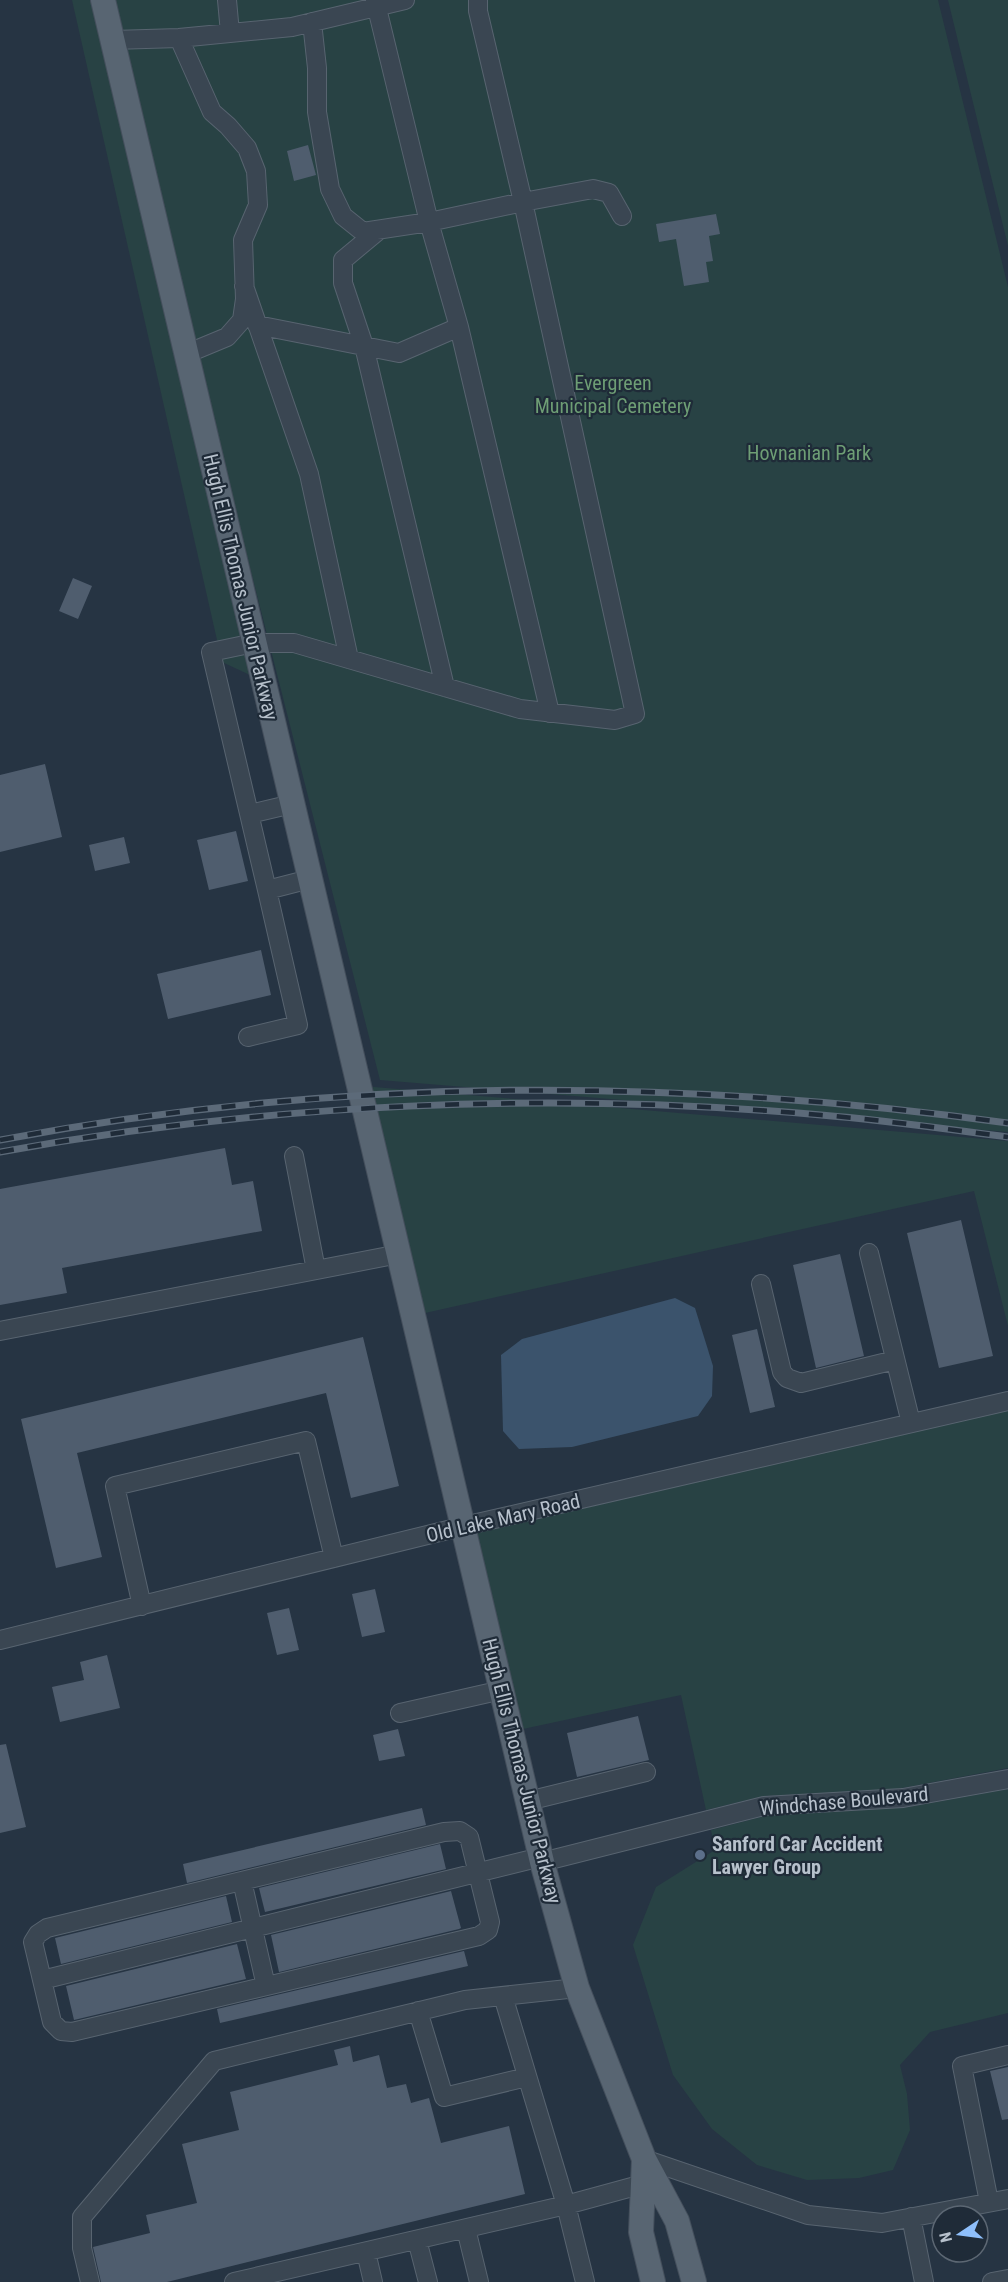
<svg xmlns="http://www.w3.org/2000/svg" width="1008" height="2282" viewBox="0 0 1008 2282" font-family="'Roboto Condensed',sans-serif">
  <style>
    .green { fill: #284244 }
    .water { fill: #3b536c }
    .building { fill: #4f5d6e }
    .lines { fill: none; stroke-linecap: round; stroke-linejoin: round }
    .minor-casing { stroke: #586470; stroke-width: 20 }
    .major-casing { stroke: #444f5c; stroke-width: 26 }
    .minor { stroke: #3a4652; stroke-width: 18 }
    .major { stroke: #586572; stroke-width: 24 }
    .rail-casing { stroke: #5c6a79; stroke-width: 7 }
    .rail { stroke: #1f2b38; stroke-width: 4.5; stroke-dasharray: 14; stroke-linecap: butt }
    .service-dot { fill: #5c6f8a; stroke: #1f2b38; stroke-width: 2 }
    .labels { text-anchor: middle; dominant-baseline: central; stroke-width: 4.5; stroke-linejoin: round; paint-order: stroke }
    .park-label { font-size: 20px; fill: #6e9e75; stroke: #1f2b38 }
    .street-label { font-size: 20px; fill: #b7c1cc; stroke: #1f2b38 }
    .poi-label { font-size: 20px; font-weight: bold; fill: #b7c1cc; stroke: #1f2b38; text-anchor: start }
  </style>
  <rect width="100%" height="100%" fill="#263443"/>
  <!-- green -->
  <path class="green" d="M72 0H92L250 675 222 662Z
    M106 0H938L1008 287V1132L380 1080Z
    M948 0H1008V246Z
    M374 1087 1008 1141V1326L974 1191 425 1313 371 1088Z
    M1008 1410V1768L897 1789 764 1796 706 1810 681 1695 523 1729 477 1533Z
    M1008 1789V2013L930 2032 900 2065 907 2094 910 2130 893 2170 859 2178 807 2180 757 2165 712 2129 673 2075 633 1945 656 1887 715 1850 711 1830 765 1816 909 1807Z"/>
  <!-- water -->
  <path class="water" d="M675 1298 695 1308 713 1366 712 1396 698 1416 572 1447 519 1449 503 1431 501 1355 522 1339Z"/>
  <!-- building -->
  <path class="building" d="M308 145 316 175 294 181 287 151Z
    M716 214 720 234 709 236 713 261 706 262 709 282 684 286 676 239 659 242 656 224Z
    M73 578 92 586 78 619 59 611Z
    M45 764 62 837 0 852V775Z
    M236 831 248 881 209 890 197 840Z
    M124 837 130 863 95 871 89 845Z
    M261 950 271 995 168 1019 157 974Z
    M225 1148 232 1185 253 1181 262 1231 62 1268 67 1293 0 1305V1189Z
    M961 1220 993 1356 939 1368 907 1233Z
    M840 1254 864 1356 816 1368 793 1265Z
    M757 1329 775 1407 750 1413 732 1335Z
    M363 1337 399 1486 351 1498 326 1393 77 1453 102 1557 56 1568 21 1419Z
    M375 1589 385 1632 362 1637 352 1594Z
    M289 1608 299 1650 277 1655 267 1613Z
    M107 1655 120 1708 60 1722 52 1687 84 1680 80 1662Z
    M638 1716 649 1760 577 1777 567 1733Z
    M398 1729 405 1756 379 1761 373 1735Z
    M6 1744 26 1827 0 1833V1745Z
    M422 1808 426 1825 187 1883 183 1864Z
    M440 1844 446 1869 265 1912 259 1888Z
    M451 1891 461 1928 459 1929 279 1972 271 1935Z
    M226 1896 232 1922 61 1964 55 1938Z
    M237 1944 246 1979 74 2020 66 1986Z
    M464 1951 468 1966 220 2023 217 2009Z
    M350 2046 353 2062 379 2055 387 2088 406 2084 411 2103 429 2098 441 2143 509 2126 525 2194 167 2282H101L93 2247 150 2233 146 2215 197 2203 182 2144 239 2130 230 2092 338 2065 334 2050Z
    M1008 2067V2119L1002 2120 990 2071Z"/>
  <g class="lines">
    <defs>
      <path id="minor" d="M227 0 230 33
        M478 0V11L523 202 593 189 609 193 622 216
        M179 38 212 112 228 126 247 148 256 171 258 205 243 240 245 299 242 320 227 337 186 354
        M113 40 179 38 292 27 405 0
        M379 230 343 260V283L364 346 445 687
        M244 286 309 474 349 659
        M257 325 399 353 459 327 429 222 375 0
        M459 327 550 713
        M250 814 292 804
        M267 890 211 652 254 643H294L520 709 615 720 635 714 523 202 429 222 363 232 343 216 330 189 317 112V68L312 22
        M248 1037 298 1025 267 890 310 879
        M294 1156 316 1270
        M869 1253 911 1423
        M761 1284 782 1372 787 1378 801 1383 895 1360
        M0 1331 399 1254
        M142 1606 115 1486 306 1441 334 1558
        M0 1640 464 1526 1008 1401
        M400 1713 502 1690
        M528 1801 646 1772
        M460 1831 469 1837 490 1922 488 1930 479 1936 72 2032 61 2031 52 2022 33 1942 38 1934 47 1928 444 1832Z
        M542 1862 764 1806 903 1798 1008 1779
        M242 1881 266 1986
        M42 1980 541 1857
        M503 1996 566 2205 654 2181
        M418 2011 444 2097 527 2077
        M644 2159 808 2215 882 2223 1008 2199
        M989 2202 962 2066 1008 2055
        M911 2217 924 2282
        M466 2229 479 2282
        M417 2240 428 2282
        M366 2252 373 2282
        M90 2282 82 2248V2217L214 2061 465 2000 577 1988
        M234 2282 566 2205 585 2282
        M992 2282 1008 2279"/>
      <path id="major" d="M103 0 542 1862 577 1988 644 2159 641 2232 653 2282
        M644 2159 677 2221 694 2282"/>
    </defs>
    <!-- minor casing -->
    <use href="#minor" class="minor-casing"/>
    <!-- major casing -->
    <use href="#major" class="major-casing"/>
    <!-- minor -->
    <use href="#minor" class="minor"/>
    <!-- major -->
    <use href="#major" class="major"/>
    <defs>
      <path id="rail" d="M0 1140C332 1077 674 1077 1008 1123
        M0 1152C269 1103 549 1091 821 1115 884 1120 946 1129 1008 1137"/>
    </defs>
    <!-- rail casing -->
    <use href="#rail" class="rail-casing"/>
    <!-- rail -->
    <use href="#rail" class="rail"/>
  </g>
  <!-- markers -->
  <circle class="service-dot" cx="700" cy="1855" r="6"/>
  <g class="labels">
    <!-- park labels -->
    <g class="park-label">
      <text x="613" y="383">Evergreen<tspan x="613" dy="23">Municipal Cemetery</tspan></text>
      <text x="809" y="453">Hovnanian Park</text>
    </g>
    <!-- street labels -->
    <g class="street-label">
      <text transform="translate(241 587) rotate(77)">Hugh Ellis Thomas Junior Parkway</text>
      <text transform="translate(503 1518) rotate(-13)">Old Lake Mary Road</text>
      <text transform="translate(522 1771) rotate(76)">Hugh Ellis Thomas Junior Parkway</text>
      <text transform="translate(844 1801) rotate(-5)">Windchase Boulevard</text>
    </g>
    <!-- poi labels -->
    <g class="poi-label">
      <text x="712" y="1844">Sanford Car Accident<tspan x="712" dy="23">Lawyer Group</tspan></text>
    </g>
  </g>
  <!-- north arrow -->
  <g transform="translate(960 2234) rotate(257)"><circle r="28" fill="#1f2b38" stroke="#5c6773" stroke-width="1.5"/>
  <path d="M0-4.5L10 22L0 15L-10 22Z" fill="#8ebffb"/>
  <text y="-9" font-size="16" font-weight="bold" text-anchor="middle" fill="#b7c1cc">N</text>
  </g>
</svg>
